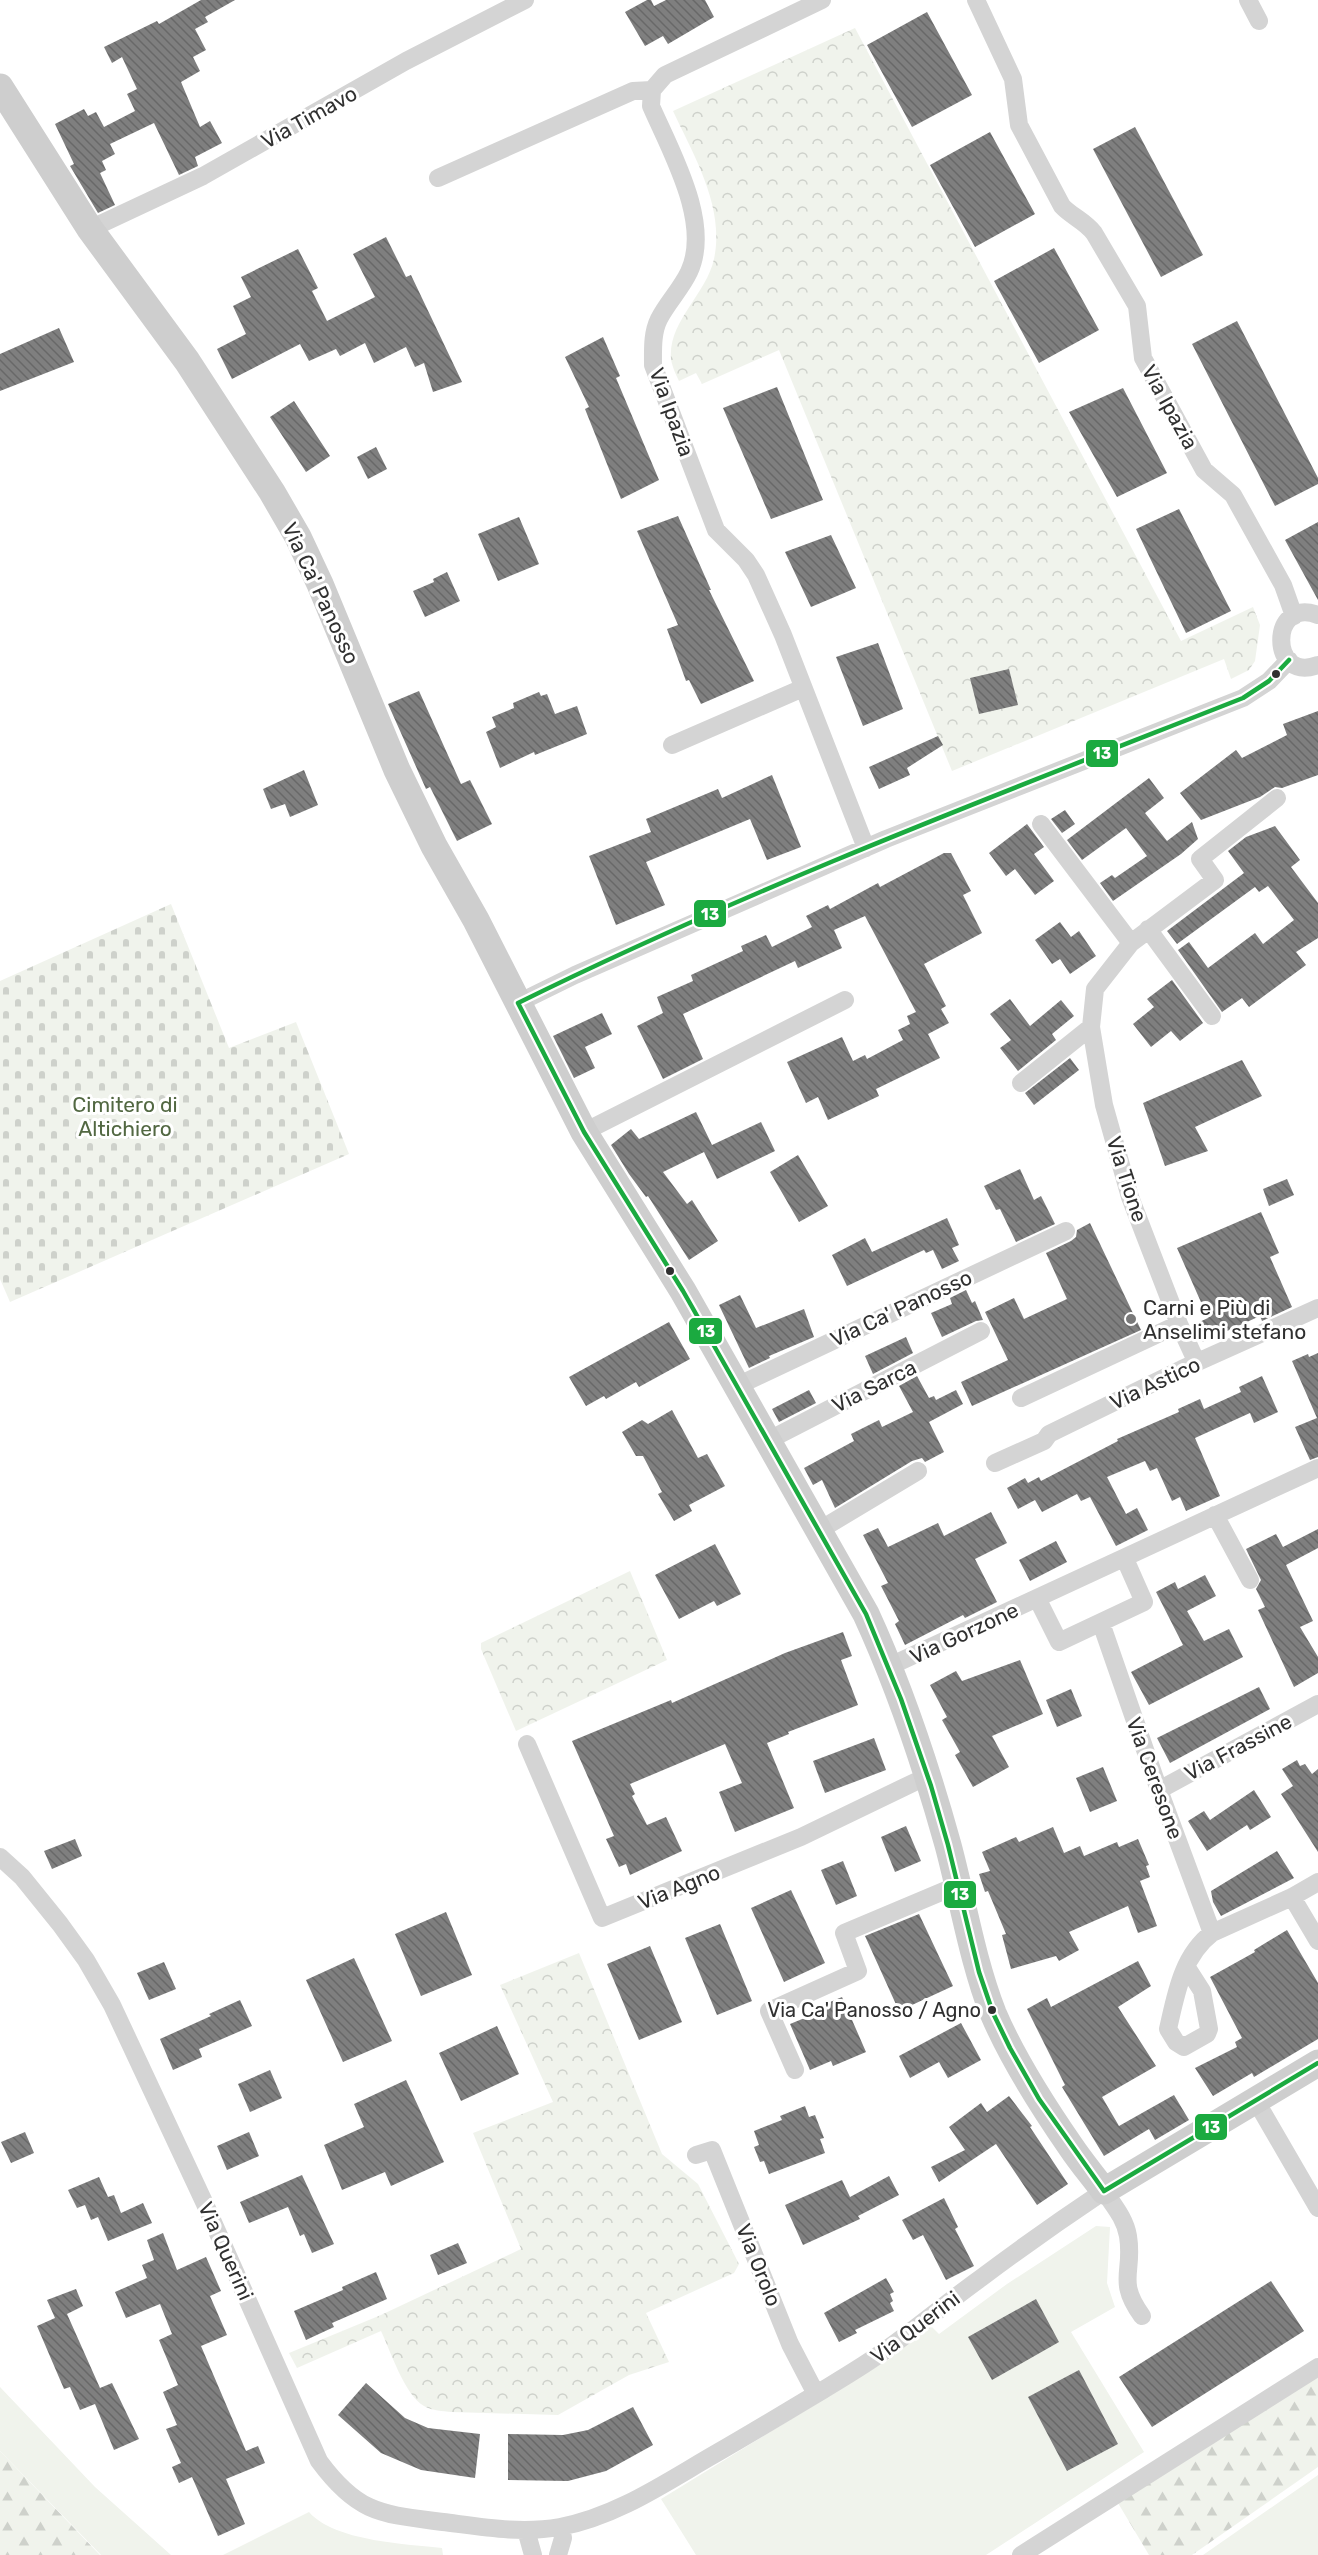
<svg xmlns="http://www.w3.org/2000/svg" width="1318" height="2555" viewBox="0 0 1318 2555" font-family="Rubik,sans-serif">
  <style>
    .grass { fill: #f0f3ec }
    .forest { fill: url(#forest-firs) }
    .cemetery { fill: url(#cemetery-stones) }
    .park { fill: url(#park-crowns) }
    .building { fill: url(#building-back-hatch) }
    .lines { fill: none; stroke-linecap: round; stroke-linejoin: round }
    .street { stroke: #d4d4d4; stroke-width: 18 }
    .secondary { stroke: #cecece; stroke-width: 27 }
    .bus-1-casing { stroke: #fff; stroke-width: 9 }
    .bus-1 { stroke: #1baa40; stroke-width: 4.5 }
    .bus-dot { fill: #303030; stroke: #fff; stroke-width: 2 }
    .poi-dot { fill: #787878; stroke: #fff; stroke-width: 2 }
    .labels { text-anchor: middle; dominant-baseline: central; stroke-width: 6; stroke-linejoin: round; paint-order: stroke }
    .bus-label { font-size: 20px; fill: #303030; stroke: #fff; text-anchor: end }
    .street-label { font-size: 21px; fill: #303030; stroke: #fff }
    .park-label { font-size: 21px; fill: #526842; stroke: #fff }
    .poi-label { font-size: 21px; fill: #303030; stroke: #fff; text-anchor: start }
    .line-badge { stroke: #fff; stroke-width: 2 }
    .badge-label { font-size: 16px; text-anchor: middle; font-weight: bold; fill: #fff }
  </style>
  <defs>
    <pattern id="forest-firs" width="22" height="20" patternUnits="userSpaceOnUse" patternTransform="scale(1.5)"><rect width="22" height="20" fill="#f0f3ec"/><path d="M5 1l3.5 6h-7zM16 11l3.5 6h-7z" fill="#ced1cb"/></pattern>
    <pattern id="cemetery-stones" width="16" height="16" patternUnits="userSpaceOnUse" patternTransform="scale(1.5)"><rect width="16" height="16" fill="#f0f3ec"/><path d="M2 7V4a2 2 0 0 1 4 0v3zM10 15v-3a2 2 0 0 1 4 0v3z" fill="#ced1cb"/></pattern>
    <pattern id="park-crowns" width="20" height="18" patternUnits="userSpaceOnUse" patternTransform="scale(1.5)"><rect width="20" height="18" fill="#f0f3ec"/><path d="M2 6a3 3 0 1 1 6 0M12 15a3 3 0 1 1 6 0" fill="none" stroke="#ced1cb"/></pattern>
    <pattern id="building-back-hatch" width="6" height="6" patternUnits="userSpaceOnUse" patternTransform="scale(1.5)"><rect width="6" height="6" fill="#7f7f7f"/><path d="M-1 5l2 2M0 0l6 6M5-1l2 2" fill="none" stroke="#686868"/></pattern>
  </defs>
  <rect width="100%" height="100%" fill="#fff"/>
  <!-- grass -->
  <path class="grass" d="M1096 2226 1110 2227 1107 2283 1115 2307 1071 2332 1144 2452 986 2555H696L661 2499 891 2358 930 2325 939 2334 1007 2284Z
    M0 2387 95 2487 171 2555H101L0 2451Z
    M1318 2475V2555H1203Z
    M309 2512C334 2541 405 2544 442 2548L443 2555H223Z"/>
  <!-- forest -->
  <path class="forest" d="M1318 2376V2467L1192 2555H1149L1118 2503Z
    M0 2451 100 2555H0Z"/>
  <!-- cemetery -->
  <path class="cemetery" d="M171 904 229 1048 296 1022 349 1154 10 1302 0 1279V981Z"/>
  <!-- park -->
  <path class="park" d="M855 28 1181 641 1253 607 1260 625 1255 661 1249 670 1231 679 1224 659 952 771 779 350 702 384 696 373 679 381C676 375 672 366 671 359 668 321 706 295 714 259 725 207 694 156 673 111Z
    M630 1571 667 1660 516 1731 481 1649V1643Z
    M579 1953 662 2154 698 2184 739 2264 734 2273 646 2313 669 2362 629 2375 558 2415 452 2412C442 2411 433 2411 424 2406 404 2394 391 2352 381 2331L297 2368 289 2353 381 2315 521 2249 473 2133 553 2102 500 1985Z"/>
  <!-- building -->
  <path class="building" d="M201 0H235L205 17 208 22 195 29 206 50 193 57 200 71 181 82 200 127 210 121 222 143 195 157 198 166 179 175 154 123 110 144 115 154 102 161 106 170 100 173 115 205 98 213 70 166 74 164 55 124 84 109 88 116 96 112 104 127 135 111 127 94 137 89 122 57 112 63 104 47 157 21 159 24Z
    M647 0H651L654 6 666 0H705L714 17 668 44 663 36 645 46 625 12Z
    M927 12 972 95 912 127 867 45Z
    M1135 127 1203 255 1161 277 1093 149Z
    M990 132 1035 214 975 247 930 165Z
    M386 237 406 277 411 275 462 382 433 392 424 363 415 367 406 347 374 363 365 343 340 356 336 349 309 361 300 344 232 379 217 349 246 334 233 306 251 297 241 277 298 249 318 288 312 291 327 321 375 297 353 254Z
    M1054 248 1099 330 1039 363 994 281Z
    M1237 321 1318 478V484L1275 506 1192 344Z
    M59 328 74 362 0 391V354Z
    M603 337 620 376 616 378 659 480 621 499 585 409 589 407 565 357Z
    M777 387 823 500 771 519 723 408Z
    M1123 388 1167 473 1117 497 1069 412Z
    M294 401 330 456 306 472 270 417Z
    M376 447 387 469 368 479 357 457Z
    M1179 509 1231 611 1186 633 1136 529Z
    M678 516 711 590H709L754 681 701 704 689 680 686 681 667 629 678 625 637 531Z
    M519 517 539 564 498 581 478 534Z
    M1318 522V600L1285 540Z
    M831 535 856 588 811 607 785 552Z
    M447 572 460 601 425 617 413 591 434 582 433 579Z
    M878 643 903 709 863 726 836 657Z
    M1009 669 1018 705 979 714 970 678Z
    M419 691 461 784 470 780 492 824 457 841 430 787 426 789 388 704Z
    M539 692 541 696 547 694 555 714 577 706 587 734 535 755 534 752 500 768 486 732 496 727 492 717 514 708 513 703Z
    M1318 711V775L1282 788 1275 787 1260 797 1201 820 1180 793 1236 750 1242 758 1287 735 1283 724Z
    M938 736 943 745 907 768 910 775 879 789 869 767Z
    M304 770 318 805 290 817 285 804 271 809 263 789Z
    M772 775 801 847 767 860 750 819 646 862 665 905 616 925 589 856 651 832 646 819 718 789 722 798Z
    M1149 778 1164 798 1145 813 1167 841 1192 822 1198 839 1181 854 1113 901 1100 883 1112 875 1115 878 1147 856 1126 828 1082 860 1067 840Z
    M1065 810 1075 824 1062 833 1051 819Z
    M1027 824 1044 847 1034 854 1054 881 1035 895 1015 869 1006 876 989 853Z
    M1275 826 1300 860 1291 867 1318 903V938L1296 952 1306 965 1249 1007 1242 998 1222 1012 1178 950 1189 942 1208 968 1255 933 1263 944 1294 920 1268 886 1259 892 1255 887 1177 944 1167 931 1244 873 1228 851 1246 837Z
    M944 853H951L971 891 963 895 982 933 924 964 946 1006 941 1009 949 1023 928 1034 940 1058 876 1089 879 1096 828 1120 818 1097 806 1103 787 1062 842 1037 853 1061 865 1055 867 1059 903 1040 898 1030 910 1024 907 1016 916 1012 865 916 834 930 842 948 798 968 795 961 683 1014 703 1059 663 1079 637 1026 663 1013 657 997 693 981 691 975 743 951 741 946 766 935 772 947 812 927 806 916 828 905 830 909 878 883 880 887Z
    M1060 922 1071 937 1079 931 1096 956 1070 974 1060 959 1052 964 1035 940Z
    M1172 980 1203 1023 1180 1041 1171 1031 1151 1047 1133 1024 1154 1007 1147 999Z
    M1010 999 1030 1026 1061 1000 1074 1016 1052 1034 1056 1040 1018 1071 1000 1048 1011 1040 990 1014Z
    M602 1013 612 1034 585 1047 595 1068 574 1078 553 1036Z
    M1070 1058 1079 1070 1034 1105 1025 1093Z
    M1242 1060 1262 1096 1195 1127 1208 1151 1165 1166 1143 1103Z
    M696 1112 712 1145 761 1122 775 1151 717 1179 704 1152 663 1172 687 1204 692 1200 718 1241 689 1260 648 1196 646 1197 629 1174 611 1145 631 1129 639 1139Z
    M798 1155 828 1206 799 1222 770 1172Z
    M1020 1169 1034 1200 1041 1196 1055 1224 1016 1242 1000 1209 996 1210 984 1186Z
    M1287 1179 1294 1195 1269 1206 1263 1189Z
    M1261 1212 1279 1253 1270 1257 1292 1307 1262 1321 1260 1316 1203 1342 1195 1324 1208 1318 1177 1248Z
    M947 1218 959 1245 952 1248 959 1261 942 1269 933 1250 926 1253 924 1250 847 1286 832 1255 865 1238 872 1252Z
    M1090 1223 1141 1330 972 1406 961 1382 1008 1360 985 1312 1014 1298 1024 1319 1067 1299 1046 1253 1071 1241 1076 1237 1077 1230Z
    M966 1290 972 1303 975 1301 983 1320 976 1321 942 1337 931 1313 952 1304 950 1298Z
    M740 1295 756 1328 804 1309 814 1337 769 1356 770 1358 749 1368 719 1305Z
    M669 1322 690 1359 639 1387 636 1382 606 1399 604 1396 586 1406 569 1377Z
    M906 1337 913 1353 873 1374 865 1356Z
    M1318 1353V1457L1310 1460 1295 1427 1317 1418 1292 1361 1308 1354 1309 1357Z
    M917 1376 929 1398 934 1396 936 1400 956 1390 963 1404 929 1422 944 1452 925 1462 922 1458 912 1461 835 1508 822 1480 813 1485 804 1468 854 1441 851 1434 879 1420 882 1427 913 1412 899 1386Z
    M1262 1376 1278 1412 1254 1423 1250 1413 1195 1438 1220 1496 1186 1511 1180 1497 1172 1501 1157 1468 1150 1471 1145 1461 1107 1477 1126 1514 1137 1508 1148 1530 1116 1546 1090 1497 1081 1501 1077 1494 1042 1512 1035 1500 1018 1509 1007 1488 1025 1478 1028 1483 1039 1477 1041 1481 1118 1441 1117 1439 1179 1412 1178 1409 1200 1399 1204 1409 1241 1392 1239 1387Z
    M809 1390 816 1403 779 1422 772 1409Z
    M672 1410 698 1458 707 1454 725 1486 689 1505 692 1511 674 1521 658 1494 662 1492 643 1456H636L622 1432 642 1420 648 1424Z
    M991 1512 1007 1543 975 1559 997 1602 965 1618 963 1615 905 1645 895 1624 899 1621 881 1586 888 1583 863 1535 878 1528 888 1547 938 1523 944 1536Z
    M1318 1529V1548L1286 1565 1313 1621 1300 1627 1318 1657V1673L1294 1687 1258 1610 1265 1607 1256 1589 1261 1580 1246 1549 1276 1534 1283 1547Z
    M1056 1541 1067 1562 1030 1581 1019 1560Z
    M715 1544 741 1594 717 1606 714 1601 679 1619 655 1575Z
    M1205 1575 1216 1596 1187 1611 1204 1641 1229 1629 1243 1657 1149 1705 1131 1672 1183 1645 1156 1592 1175 1582 1178 1589Z
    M843 1632 852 1656 841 1660 858 1705 788 1732 789 1734 767 1743 794 1808 735 1832 719 1792 742 1783 725 1744 630 1784 635 1794 632 1796 647 1825 666 1817 682 1851 630 1875 626 1864 619 1867 606 1839 614 1836 572 1741 671 1700 672 1703 785 1653Z
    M1020 1660 1043 1714 992 1736 1009 1767 973 1787 955 1755 960 1752 942 1720 947 1717 930 1685 956 1671 962 1681Z
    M1259 1687 1270 1709 1170 1763 1157 1738Z
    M1071 1689 1082 1716 1057 1727 1046 1700Z
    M874 1738 886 1770 825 1793 813 1761Z
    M1297 1760 1300 1766 1305 1764 1312 1774 1318 1769V1852L1281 1794 1293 1786 1282 1769Z
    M1103 1767 1117 1801 1090 1812 1076 1778Z
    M1254 1790 1271 1817 1250 1830 1247 1825 1207 1851 1188 1821 1204 1811 1210 1820Z
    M906 1826 921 1861 895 1872 881 1837Z
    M1053 1827 1064 1853 1080 1846 1084 1856 1117 1842 1119 1847 1138 1839 1149 1865 1146 1866 1150 1877 1140 1881 1157 1926 1138 1933 1128 1906 1069 1932 1079 1950 1059 1961 1056 1956 1011 1969 1002 1935 1006 1934 988 1891 985 1892 979 1874 990 1871 982 1852 1016 1837 1019 1842Z
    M75 1839 82 1856 52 1869 44 1851Z
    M1277 1851 1294 1878 1221 1916 1213 1902 1211 1891Z
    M843 1861 857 1896 836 1905 821 1870Z
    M791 1890 825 1963 784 1982 751 1908Z
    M446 1912 472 1975 421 1996 395 1934Z
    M919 1914 953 1986 899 2011 865 1936Z
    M720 1924 752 2001 717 2015 685 1938Z
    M1287 1930 1318 1983V2039L1254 2077 1252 2073 1213 2096 1195 2068 1237 2047 1235 2042 1242 2038 1210 1977 1255 1952 1254 1950Z
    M650 1946 682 2022 639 2040 607 1964Z
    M354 1958 392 2041 343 2062 306 1980Z
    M1138 1961 1151 1986 1118 2007 1156 2066 1102 2097 1119 2126 1174 2095 1189 2120 1155 2140 1149 2129 1104 2156 1062 2087 1065 2085 1027 2009 1047 1998 1051 2007Z
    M164 1962 176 1989 149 2000 137 1973Z
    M842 1997 866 2052 833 2066 831 2061 810 2070 790 2024 812 2015 811 2010Z
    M240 2000 252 2026 199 2049 202 2057 173 2070 160 2039 211 2016 209 2014Z
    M961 2023 981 2060 948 2078 939 2062 910 2078 899 2056Z
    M497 2026 519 2074 461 2101 439 2053Z
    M270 2070 282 2098 250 2112 238 2084Z
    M406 2080 444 2162 391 2186 385 2172 342 2190 324 2145 364 2127 354 2104Z
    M1009 2096 1032 2126 1030 2127 1068 2184 1037 2205 996 2144 939 2182 931 2167 965 2150 949 2127 981 2103 987 2112Z
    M805 2106 809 2117 815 2115 824 2138 820 2139 825 2153 769 2174 764 2161 760 2162 754 2147 759 2145 754 2131 782 2120 780 2116Z
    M25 2132 34 2153 11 2163 1 2142Z
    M249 2132 259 2156 227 2170 217 2146Z
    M302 2175 334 2244 312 2253 304 2234 300 2236 288 2207 249 2223 240 2202Z
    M889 2176 899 2195 858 2216 860 2219 803 2245 785 2205 842 2180 850 2197Z
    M99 2177 108 2197 114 2195 121 2213 143 2203 152 2223 108 2241 98 2217 91 2220 85 2205 77 2208 68 2190Z
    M944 2198 958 2227 955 2229 974 2266 946 2280 923 2235 913 2240 902 2220Z
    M163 2233 177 2270 206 2257 221 2291 210 2296 227 2335 201 2346 246 2451 258 2446 265 2463 226 2479 245 2524 218 2536 192 2477 179 2483 172 2467 181 2463 166 2429 177 2425 163 2392 178 2385 159 2340 172 2334 160 2304 126 2318 115 2292 147 2278 142 2265 154 2260 147 2240Z
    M458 2243 467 2263 438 2275 430 2255Z
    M376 2272 387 2299 332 2323 334 2327 306 2340 294 2311 343 2290 342 2287Z
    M886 2278 894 2292 890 2294 893 2301 890 2303 894 2311 855 2330 857 2333 839 2342 824 2313Z
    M1271 2281 1304 2331 1152 2427 1119 2377Z
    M76 2289 83 2306 67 2314 100 2388 112 2383 139 2439 114 2450 95 2404 80 2410 70 2387 64 2389 37 2326 55 2318 47 2300Z
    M1036 2299 1059 2342 992 2380 968 2337Z
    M1079 2370 1118 2444 1067 2471 1028 2397Z
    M366 2383 405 2418 428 2428 480 2434 475 2478 421 2470 381 2453 338 2415Z
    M633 2407 653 2445 606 2471 568 2481 508 2480V2434L563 2435 588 2430Z"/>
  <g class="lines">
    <!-- street -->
    <path class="street" d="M822 0 665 75 652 90 651 106C671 152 712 223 689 272 681 289 667 303 659 319 652 333 653 350 653 365L716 530 746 560 756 575 783 635 866 848
      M976 0 1013 79 1019 125 1062 206C1071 216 1085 221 1094 233L1137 306 1143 358 1204 470 1233 495 1283 585 1294 616
      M1248 0 1259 21
      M438 178 633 91 652 90
      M90 229 203 176 406 61 525 0
      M1318 615C1269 596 1269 684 1318 665
      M672 745 803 688
      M1041 824 1131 943
      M1148 929 1212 1016
      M518 1003 575 975 886 839 1243 698 1269 681 1289 660
      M1021 1083 1091 1027
      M584 1132 845 1000
      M1197 1363 1179 1324 1130 1197 1104 1105 1091 1027 1095 989 1131 943 1215 880 1200 859 1277 798
      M737 1386 1066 1231
      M1021 1398 1179 1324
      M767 1441 981 1331
      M995 1463 1044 1441 1049 1434 1182 1369 1318 1308
      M1215 1515 1250 1580
      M818 1531 918 1471
      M1037 1598 1059 1642 1144 1602 1125 1559
      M1101 1623 1159 1790 1212 1933 1292 1897 1318 1882
      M890 1666 1318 1468
      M527 1744 602 1918 801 1837 915 1782 928 1778
      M1159 1790 1318 1704
      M0 1857 22 1877 60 1924 86 1960 112 2005 205 2204 319 2461C358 2514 381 2514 443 2522 482 2527 521 2534 560 2527 614 2517 662 2485 708 2458 745 2437 781 2415 818 2393 841 2379 865 2365 887 2349 919 2326 949 2301 981 2278 1021 2248 1062 2219 1104 2191 1113 2205 1125 2218 1128 2236 1134 2273 1116 2280 1142 2316
      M1292 1897 1318 1941
      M1186 1966 1202 1991 1209 2029 1207 2034 1184 2047 1176 2042 1168 2029C1176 1994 1182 1956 1212 1933
      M795 2070 769 2011 858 1971 844 1933 958 1885
      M1256 2101 1318 2208
      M696 2155 712 2150 790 2344 816 2394
      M526 2530 533 2555
      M558 2555 563 2538 561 2527
      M1021 2555 1318 2367"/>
    <!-- secondary -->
    <path class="secondary" d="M0 87 90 229 187 361 272 492 298 537 320 584 397 770 434 846 476 920 584 1132 683 1291 866 1614C900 1688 926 1766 948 1845 963 1901 972 1959 993 2013 1013 2060 1042 2105 1071 2147 1081 2162 1093 2176 1104 2191L1318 2063"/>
    <defs>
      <path id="bus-1" d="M518 1003 584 1132 683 1291 866 1614 901 1699 931 1786 948 1845 979 1972 993 2013 1010 2048 1039 2099 1104 2191
        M518 1003C753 887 999 794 1243 698L1269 681 1289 660
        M1104 2191 1318 2063"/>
    </defs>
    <!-- bus-1 casing -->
    <use href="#bus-1" class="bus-1-casing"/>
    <!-- bus-1 -->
    <use href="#bus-1" class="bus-1"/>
  </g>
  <!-- markers -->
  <g class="bus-dot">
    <circle cx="1276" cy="674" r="5"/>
    <circle cx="670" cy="1271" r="5"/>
    <circle cx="992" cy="2010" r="5"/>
  </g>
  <circle class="poi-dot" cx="1131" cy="1319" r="6"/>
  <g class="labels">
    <!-- bus labels -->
    <g class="bus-label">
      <text x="981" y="2010">Via Ca' Panosso / Agno</text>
    </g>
    <!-- street labels -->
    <g class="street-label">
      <text transform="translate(309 117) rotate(-29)">Via Timavo</text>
      <text transform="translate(1170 407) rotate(61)">Via Ipazia</text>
      <text transform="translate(672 412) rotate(70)">Via Ipazia</text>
      <text transform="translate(321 593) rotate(65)">Via Ca' Panosso</text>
      <text transform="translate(1127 1179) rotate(72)">Via Tione</text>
      <text transform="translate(901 1308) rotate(-25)">Via Ca' Panosso</text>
      <text transform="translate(1155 1383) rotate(-25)">Via Astico</text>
      <text transform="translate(874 1386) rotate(-27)">Via Sarca</text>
      <text transform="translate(964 1633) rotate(-25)">Via Gorzone</text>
      <text transform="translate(1238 1747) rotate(-28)">Via Frassine</text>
      <text transform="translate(1155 1778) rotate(70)">Via Ceresone</text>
      <text transform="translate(679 1887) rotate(-22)">Via Agno</text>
      <text transform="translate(226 2251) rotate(66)">Via Querini</text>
      <text transform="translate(759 2265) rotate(68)">Via Orolo</text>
      <text transform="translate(915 2327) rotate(-37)">Via Querini</text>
    </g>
    <!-- park labels -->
    <g class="park-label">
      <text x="125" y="1104">Cimitero di<tspan x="125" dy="24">Altichiero</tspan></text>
    </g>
    <!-- poi labels -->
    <g class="poi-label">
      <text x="1143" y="1307">Carni e Più di<tspan x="1143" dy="24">Anselimi stefano</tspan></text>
    </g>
  </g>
  <g class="line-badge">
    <rect x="1085" y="739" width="34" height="29" rx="6" fill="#1baa40"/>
    <rect x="693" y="899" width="34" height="29" rx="6" fill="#1baa40"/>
    <rect x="688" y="1317" width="35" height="28" rx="6" fill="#1baa40"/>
    <rect x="943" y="1880" width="34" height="29" rx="6" fill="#1baa40"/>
    <rect x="1194" y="2113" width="34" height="28" rx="6" fill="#1baa40"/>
  </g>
  <g class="badge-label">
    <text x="1102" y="759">13</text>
    <text x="710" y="920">13</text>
    <text x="706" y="1337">13</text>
    <text x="960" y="1900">13</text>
    <text x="1211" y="2133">13</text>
  </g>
</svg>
